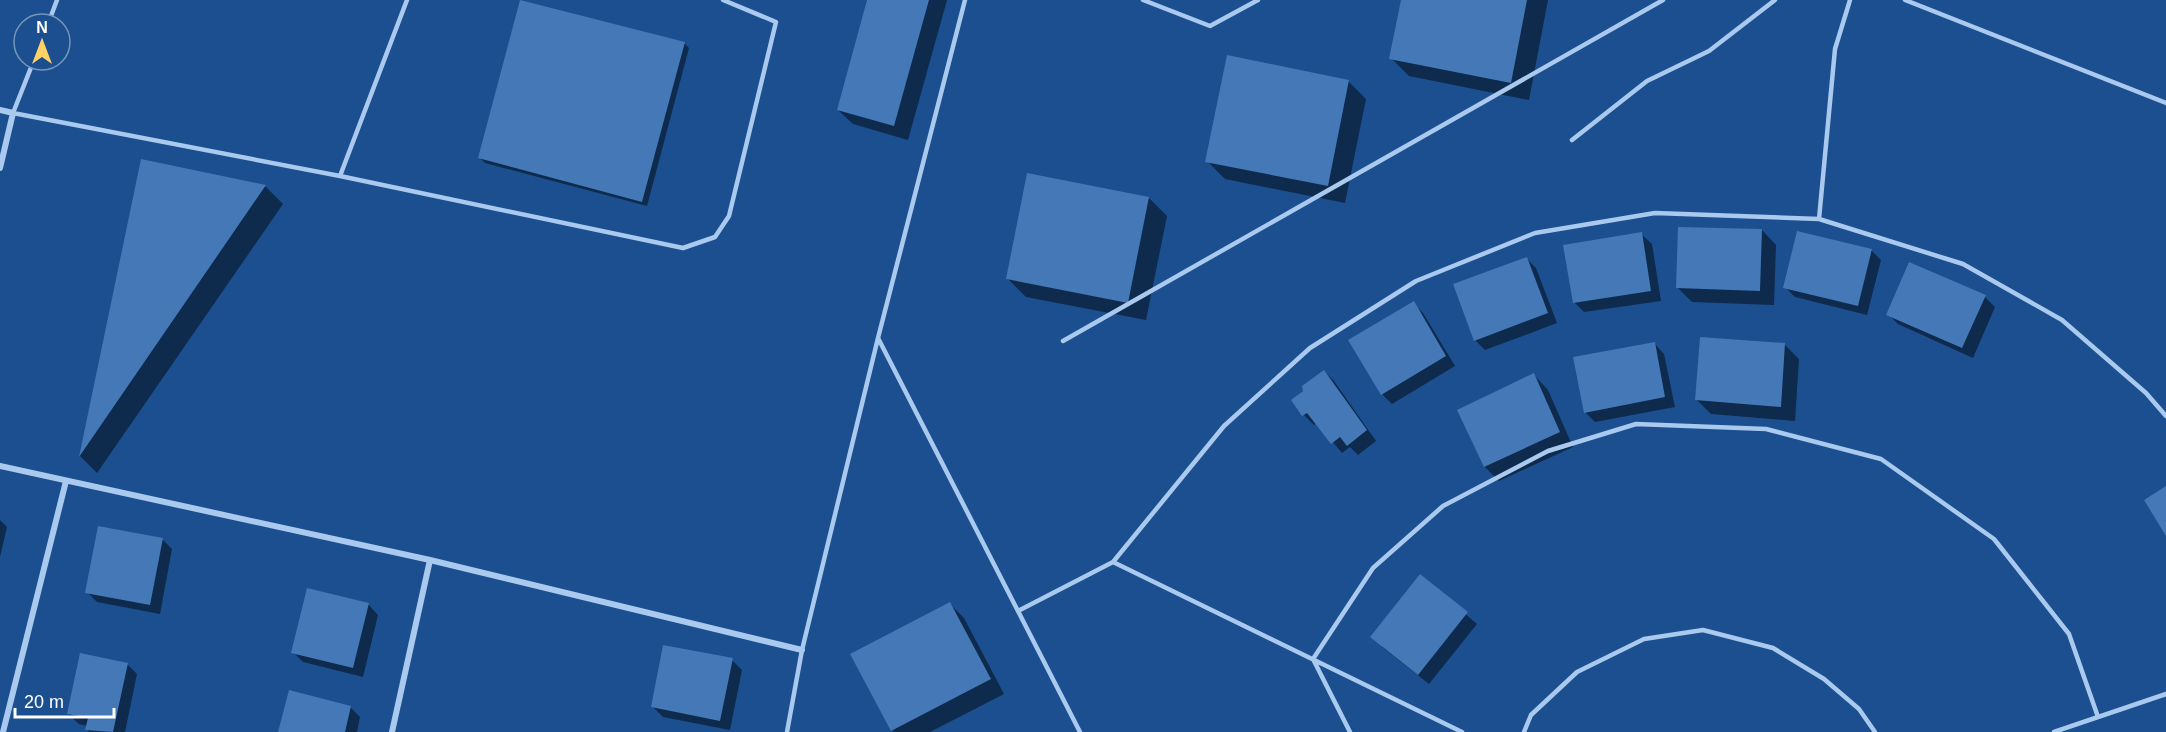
<svg xmlns="http://www.w3.org/2000/svg" width="2166" height="732" viewBox="0 0 2166 732" font-family="Arial,sans-serif">
  <style>
    .shadow { fill: #0007 }
    .building { fill: #4478b7 }
    .lines { fill: none; stroke-linecap: round; stroke-linejoin: round }
    .lane { stroke: #a9c9ee; stroke-width: 4.5 }
    .street { stroke: #a9c9ee; stroke-width: 6 }
  </style>
  <rect width="100%" height="100%" fill="#1b4f8f"/>
  <!-- shadow -->
  <path class="shadow" d="M869 0H947L908 140 853 124 838 110Z
    M1402 0H1548L1529 100 1409 76 1391 58Z
    M684 43 689 48 647 206 485 163 480 158Z
    M1348 81 1366 99 1345 203 1225 179 1207 161Z
    M143 161 265 186 283 204 97 473 80 456Z
    M1149 198 1167 216 1146 320 1026 297 1008 279Z
    M1762 230 1776 245 1774 305 1692 302 1678 288Z
    M1641 234 1652 244 1661 301 1584 312 1574 302Z
    M1871 250 1881 260 1867 315 1795 297 1785 287Z
    M1526 258 1536 268 1557 323 1485 350 1475 340Z
    M1985 297 1995 307 1973 358 1898 324 1888 314Z
    M1413 303 1423 313 1455 366 1392 404 1382 394Z
    M1654 343 1664 354 1675 407 1595 422 1585 412Z
    M1785 345 1799 359 1795 421 1711 414 1697 400Z
    M1324 371 1334 381 1376 441 1358 455 1350 447 1342 453 1317 423 1314 425 1304 415 1293 400Z
    M1534 375 1548 390 1573 447 1499 481 1485 467 1459 411Z
    M0 520 7 527 0 557Z
    M162 539 172 549 160 614 97 602 87 592Z
    M1421 576 1477 624 1429 684 1382 647Z
    M368 604 378 615 363 677 303 662 293 652Z
    M950 604 964 618 1004 694 930 732H894L892 730Z
    M732 660 742 670 730 730 663 717 653 707Z
    M127 664 137 674 125 732H89L87 729V726L79 724 68 714Z
    M350 707 360 717 357 732H280Z"/>
  <!-- building -->
  <path class="building" d="M520 0 685 42 642 202 478 158Z
    M867 0H929L894 126 837 110Z
    M1401 0H1527L1511 83 1389 59Z
    M1227 55 1349 80 1328 186 1205 162Z
    M141 159 266 185 79 457Z
    M1027 173 1149 197 1128 303 1006 279Z
    M1678 227 1762 229 1760 291 1676 288Z
    M1797 231 1872 249 1858 306 1783 288Z
    M1642 232 1651 291 1573 303 1563 245Z
    M1527 257 1548 313 1474 341 1453 284Z
    M1909 262 1986 295 1962 348 1886 315Z
    M1414 301 1446 356 1381 395 1348 340Z
    M1700 337 1785 343 1781 407 1695 400Z
    M1655 342 1665 397 1584 413 1573 357Z
    M1324 370 1367 430 1347 446 1340 437 1331 444 1307 413 1302 416 1291 400 1303 391 1302 386Z
    M1534 373 1560 432 1484 467 1457 410Z
    M2166 486V536L2144 500Z
    M98 526 163 538 150 605 85 593Z
    M1420 574 1468 612 1418 675 1370 637Z
    M307 588 369 603 353 668 291 653Z
    M950 602 991 679 891 731 850 654Z
    M663 645 733 658 720 721 651 707Z
    M80 653 128 663 113 732 85 730 88 718 67 714Z
    M289 690 351 706 345 732H278Z"/>
  <g class="lines">
    <!-- lane -->
    <path class="lane" d="M1143 0 1210 26 1258 0
      M1905 0 2166 103
      M48 24 57 0
      M34 60 13 113 340 176 683 248 715 237 729 216 776 22 723 0
      M1572 140 1647 81 1709 51 1775 0
      M340 176 407 0
      M1819 219 1835 49 1850 0
      M878 338 1080 732
      M1063 341 1663 0
      M1113 562 1224 426 1310 348 1416 281 1535 233 1655 213 1819 219 1963 264 2062 320 2146 393 2166 416
      M1018 611 1113 562 1462 732
      M787 732 802 650 878 338 965 0
      M1350 732 1313 659 1373 568 1443 506 1548 451 1636 424 1766 429 1881 459 1994 539 2069 634 2098 717
      M1524 732 1531 715 1577 672 1644 639 1703 630 1773 648 1824 679 1859 709 1875 732
      M2054 732 2166 694"/>
    <!-- street -->
    <path class="street" d="M0 110 13 113 0 168
      M0 466 430 560 802 650
      M3 732 66 481
      M392 732 430 560"/>
  </g>
  <!-- north arrow -->
  <g transform="translate(42 42)"><circle r="28" fill="#1b4f8f" stroke="#7695bc" stroke-width="1.5"/>
  <path d="M0-4.5L10 22L0 15L-10 22Z" fill="#ffd166"/>
  <text y="-9" font-size="16" font-weight="bold" text-anchor="middle" fill="#ffffff">N</text>
  </g>
  <!-- scale -->
  <path d="M15 708v9h99v-9" fill="none" stroke="#ffffff" stroke-width="3"/>
  <text x="24" y="708" font-size="18" fill="#ffffff" stroke="#1b4f8f" stroke-width="4.5" paint-order="stroke">20 m</text>
</svg>
